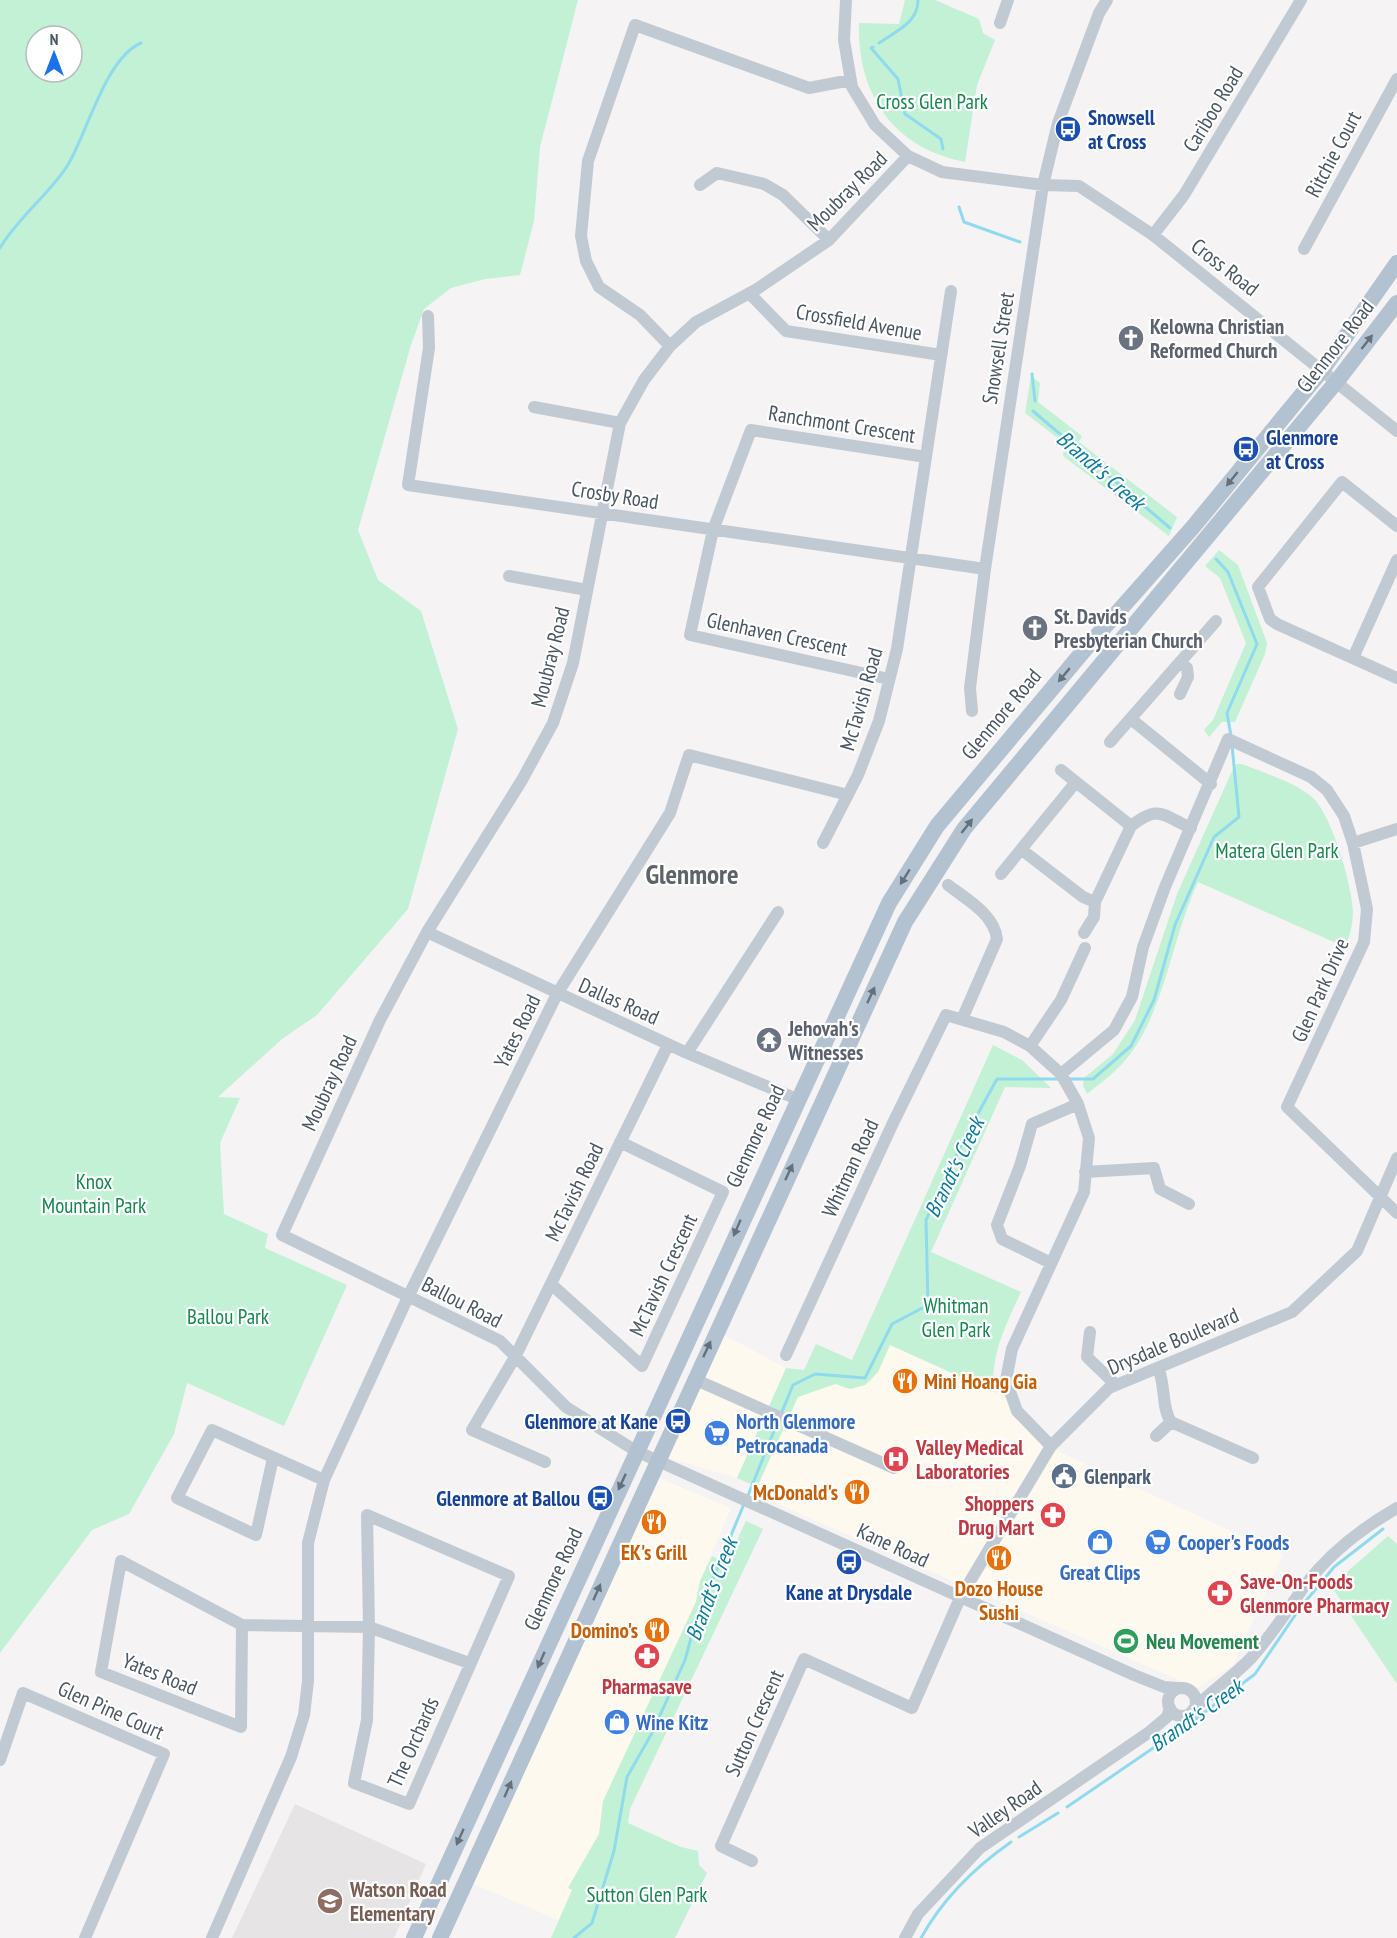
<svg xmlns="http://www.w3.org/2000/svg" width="1397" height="1938" viewBox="0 0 1397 1938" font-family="'PT Sans Narrow',sans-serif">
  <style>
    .commercial { fill: #fdf9ef }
    .education { fill: #e6e4e5 }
    .green { fill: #c3f1d5; fill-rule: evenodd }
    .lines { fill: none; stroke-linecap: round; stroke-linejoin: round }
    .stream { stroke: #90daee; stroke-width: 3 }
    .minor { stroke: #c1cad2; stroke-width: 12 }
    .major { stroke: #b3c2d1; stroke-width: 16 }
    .oneway { fill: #64717d }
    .labels { text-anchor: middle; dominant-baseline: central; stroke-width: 4.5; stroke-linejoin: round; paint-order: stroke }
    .park-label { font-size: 21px; fill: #17864f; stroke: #fff }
    .street-label { font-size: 21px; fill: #4a5661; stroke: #fff }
    .transit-label { font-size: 21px; font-weight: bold; fill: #164399; stroke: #fff; text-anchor: start }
    .worship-label { font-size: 21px; font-weight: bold; fill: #5b616d; stroke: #fff; text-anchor: start }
    .food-label { font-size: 21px; font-weight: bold; fill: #c56008; stroke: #fff; text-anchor: end }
    .shop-label { font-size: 21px; font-weight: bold; fill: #366cbe; stroke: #fff; text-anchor: start }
    .health-label { font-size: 21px; font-weight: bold; fill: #be3a42; stroke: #fff; text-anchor: start }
    .service-label { font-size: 21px; font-weight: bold; fill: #4e5e75; stroke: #fff; text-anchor: start }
    .leisure-label { font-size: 21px; font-weight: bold; fill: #27864d; stroke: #fff; text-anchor: start }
    .education-label { font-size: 21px; font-weight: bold; fill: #785e54; stroke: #fff; text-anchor: start }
    .water-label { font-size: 22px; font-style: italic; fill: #0c7c9b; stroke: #fff }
    .district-label { font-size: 27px; font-weight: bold; fill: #5f6368; stroke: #fff }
  </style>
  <rect width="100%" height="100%" fill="#f5f3f3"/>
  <!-- commercial -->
  <path class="commercial" d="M722 1334 786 1368 737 1478 665 1457Z
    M890 1345 1009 1399 1053 1449 1283 1555 1233 1665 1197 1688 755 1494 797 1397 836 1384 845 1388 870 1382 878 1372Z
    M652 1475 731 1508 700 1581 696 1602 603 1801 599 1834 568 1887 573 1890 559 1920 468 1882Z"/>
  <!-- education -->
  <path class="education" d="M295 1804 426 1864 394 1938H232Z"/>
  <!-- green -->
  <path class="green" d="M0 0H578L540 147 534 221 520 275 485 279 451 288 424 309 411 345 358 530 378 580 421 611 458 729 408 909 317 1015 282 1039 218 1097 240 1098 220 1143 224 1214 268 1234 265 1248 347 1285 284 1426 187 1383 174 1434 129 1514 92 1530 0 1653ZM36 36H72V72H36Z
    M905 0H935L979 19 983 33 995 40 977 85 965 162C893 148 857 94 859 23L899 24Z
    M1031 376 1040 383 1038 402 1082 436 1079 442 1177 517 1169 536 1063 456 1064 443 1025 413Z
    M1219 550 1238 565 1267 643 1265 654 1235 722H1222L1209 737 1204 730 1213 720 1246 643 1220 578 1205 566Z
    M1237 764H1242C1264 773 1296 782 1313 798 1332 816 1352 885 1353 911 1353 924 1350 936 1345 947L1198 882C1173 935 1165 1007 1131 1053 1119 1070 1103 1081 1087 1094L1083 1085 1084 1078 1113 1054 1135 1020 1177 894 1233 769Z
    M993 1045 1022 1060 1051 1088 1005 1087 931 1252 1021 1292C1006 1325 990 1355 994 1392L890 1345 878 1372 865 1385 850 1389 835 1384 798 1397 757 1487 737 1478 786 1368 804 1370 816 1344 852 1360Z
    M746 1521 763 1529 630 1809 628 1823 681 1847 698 1851 699 1865 707 1873 675 1938H551L572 1890 568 1888 599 1834 603 1801 696 1602 700 1581 712 1556 726 1563Z
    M1388 1536 1397 1544V1684L1331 1586Z"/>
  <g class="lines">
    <!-- stream -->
    <path class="stream" d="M879 43C896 31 918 23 918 0
      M873 47 871 48 898 79 905 114 941 139 943 149
      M959 207 964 222 1020 242
      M0 248C19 216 52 192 69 163 88 130 106 58 141 43
      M1032 374 1035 401
      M1033 411 1170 528
      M1216 559 1228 572 1257 644 1227 713 1231 736
      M1069 1079H1093L1131 1046 1154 1000 1175 925 1214 837 1239 817 1232 745
      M781 1414 793 1385 815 1374 865 1378 892 1324 928 1305 926 1220 964 1139 997 1079H1059
      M747 1498 778 1421
      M1067 1807 1197 1718 1255 1674 1300 1608 1334 1567 1383 1529
      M1019 1837 1058 1813
      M574 1938 592 1923 614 1851 627 1777 652 1733 685 1660 696 1620 744 1504
      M921 1938C943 1898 974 1868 1011 1842"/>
    <!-- minor -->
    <path class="minor" d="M846 0 844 40 852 87 875 125 908 156 942 172 1043 185 1079 186 1153 235 1397 431
      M1000 23 1008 0
      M908 156 829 240 757 289 696 322 670 346 644 380 620 423 573 663 553 723 522 780 427 932 380 1020 282 1235 500 1341 566 1407 636 1451 1134 1675 1164 1687 1178 1688
      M700 185 717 173 764 184 783 195 829 240
      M1153 235 1184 195 1301 0
      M1304 249 1397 79
      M749 293 786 331 941 355
      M428 316 429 348 408 485 985 569
      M670 346 640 315 599 287 586 261 581 236 588 161 635 25 809 88 851 80
      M534 407 620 423
      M1397 526 1342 482 1258 587 1270 619 1277 624 1397 678
      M509 576 587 590
      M1353 658 1397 560
      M1180 663 1187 668 1188 677 1180 694
      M889 679 690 635 713 530 751 430 926 457
      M972 711 970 688 985 569 1043 185 1058 123 1099 13 1107 0
      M1131 719 1211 784
      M1110 742 1216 621
      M1061 770 1131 826 1095 902
      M1131 826C1159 804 1162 815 1191 828
      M823 843 858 775 879 721 897 649 951 291
      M1353 843 1397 829
      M1022 850 1083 897 1095 902 1094 917 1084 933
      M1001 874 1076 782
      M948 885C966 899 994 914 997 939L963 1017
      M427 932 687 1053 797 1099
      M1030 1046 1061 1000 1085 948
      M687 1053 778 912
      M1061 1074 1114 1030 1132 997 1143 947 1165 887 1228 739 1311 777 1327 790 1344 816 1353 843 1367 909 1364 942 1287 1107 1397 1213
      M1085 1172 1154 1168 1160 1189 1189 1204
      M1051 1263 1002 1239 997 1225 1020 1166 1032 1124 1078 1104
      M551 1284 642 1366 723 1192 620 1142
      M1090 1332 1087 1357 1116 1385
      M786 1355 893 1123 946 1015 1004 1032 1030 1046 1061 1074 1078 1104 1089 1138 1084 1192 1012 1349 1006 1380 1017 1411 1051 1446
      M1158 1368C1166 1385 1161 1407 1171 1422L1253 1458
      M694 1379 894 1468
      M1156 1436 1171 1422
      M273 1458 256 1535 177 1498 212 1430 324 1480
      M545 1462 472 1430 515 1357 668 1045
      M367 1515 509 1576 409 1804 354 1783 367 1720 369 1627Z
      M242 1625 241 1727 101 1672 121 1561 242 1625 369 1627 469 1663
      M1168 1702a14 14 0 1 1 28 0a14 14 0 1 1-28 0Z
      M1193 1710C1211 1691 1233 1677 1251 1658 1272 1635 1288 1609 1306 1584 1331 1552 1362 1528 1397 1508
      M0 1760 23 1693 164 1754 85 1938
      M752 1861 721 1846 804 1659 912 1708 960 1598 1051 1446 1109 1388 1292 1312 1357 1251 1397 1158
      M212 1938 291 1757 304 1715 308 1681V1543L324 1480 408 1297 557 994 670 813 689 755 848 795
      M905 1938 918 1914 980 1848 1148 1733 1167 1717 1170 1708"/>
    <!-- major -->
    <path class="major" d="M414 1938 889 903 937 826 1086 648 1193 527 1323 369 1397 263
      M440 1938 905 922 964 829 1337 381 1397 303"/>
  </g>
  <!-- one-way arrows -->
  <defs><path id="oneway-solid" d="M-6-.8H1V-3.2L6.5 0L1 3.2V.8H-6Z" transform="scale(1.5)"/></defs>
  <g class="oneway">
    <use href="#oneway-solid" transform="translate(1367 342) rotate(-52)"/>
    <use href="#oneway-solid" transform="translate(1232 479) rotate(129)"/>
    <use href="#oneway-solid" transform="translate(1064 675) rotate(130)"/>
    <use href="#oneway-solid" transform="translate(967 826) rotate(-52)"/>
    <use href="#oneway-solid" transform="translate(905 877) rotate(122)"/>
    <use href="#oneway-solid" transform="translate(871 995) rotate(-65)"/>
    <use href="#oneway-solid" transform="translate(789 1172) rotate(-65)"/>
    <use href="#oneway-solid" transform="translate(737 1228) rotate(114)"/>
    <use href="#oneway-solid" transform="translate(707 1349) rotate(-65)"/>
    <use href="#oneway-solid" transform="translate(622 1482) rotate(115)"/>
    <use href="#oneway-solid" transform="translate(597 1592) rotate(-66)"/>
    <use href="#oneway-solid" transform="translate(541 1660) rotate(114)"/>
    <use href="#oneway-solid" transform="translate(508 1789) rotate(-66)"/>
    <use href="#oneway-solid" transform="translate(460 1837) rotate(114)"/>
  </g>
  <!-- icons -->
  <defs>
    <symbol id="bus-disc" viewBox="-11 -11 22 22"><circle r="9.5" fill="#1a4fb4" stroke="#fff"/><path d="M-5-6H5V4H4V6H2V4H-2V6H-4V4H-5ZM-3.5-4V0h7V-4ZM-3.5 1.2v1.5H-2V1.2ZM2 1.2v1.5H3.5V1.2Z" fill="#fff"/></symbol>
    <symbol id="church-disc" viewBox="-11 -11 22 22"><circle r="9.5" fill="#6b7280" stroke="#fff"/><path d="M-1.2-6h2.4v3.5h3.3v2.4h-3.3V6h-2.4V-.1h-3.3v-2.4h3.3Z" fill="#fff"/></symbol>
    <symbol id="temple-disc" viewBox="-11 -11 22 22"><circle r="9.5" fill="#6b7280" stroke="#fff"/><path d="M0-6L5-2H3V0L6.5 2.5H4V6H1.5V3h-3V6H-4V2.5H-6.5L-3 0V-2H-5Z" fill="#fff"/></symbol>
    <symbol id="restaurant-disc" viewBox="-11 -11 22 22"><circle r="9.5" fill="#e8710a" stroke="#fff"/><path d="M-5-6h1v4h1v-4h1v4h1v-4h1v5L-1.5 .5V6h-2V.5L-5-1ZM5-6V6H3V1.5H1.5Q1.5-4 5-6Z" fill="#fff"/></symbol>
    <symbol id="supermarket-disc" viewBox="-11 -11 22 22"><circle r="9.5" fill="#3f7fe0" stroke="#fff"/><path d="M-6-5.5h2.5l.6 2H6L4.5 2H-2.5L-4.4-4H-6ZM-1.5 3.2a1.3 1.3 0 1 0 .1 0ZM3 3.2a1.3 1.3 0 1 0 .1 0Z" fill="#fff"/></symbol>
    <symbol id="hospital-disc" viewBox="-11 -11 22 22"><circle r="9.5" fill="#e0444e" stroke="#fff"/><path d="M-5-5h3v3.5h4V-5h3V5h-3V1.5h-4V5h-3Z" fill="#fff"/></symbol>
    <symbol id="civic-disc" viewBox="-11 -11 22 22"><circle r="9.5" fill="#5c6f8a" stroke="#fff"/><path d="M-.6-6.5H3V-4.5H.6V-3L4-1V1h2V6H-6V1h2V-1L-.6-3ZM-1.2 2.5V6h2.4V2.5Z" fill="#fff"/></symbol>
    <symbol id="pharmacy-disc" viewBox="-11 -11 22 22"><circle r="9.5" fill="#e0444e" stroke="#fff"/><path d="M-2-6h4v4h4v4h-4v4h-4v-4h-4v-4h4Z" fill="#fff"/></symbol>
    <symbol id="shop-disc" viewBox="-11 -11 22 22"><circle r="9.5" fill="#3f7fe0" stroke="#fff"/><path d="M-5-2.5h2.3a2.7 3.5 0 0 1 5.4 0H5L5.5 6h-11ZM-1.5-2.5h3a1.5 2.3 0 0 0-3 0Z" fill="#fff"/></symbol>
    <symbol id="stadium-disc" viewBox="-11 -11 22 22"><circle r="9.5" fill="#2e9e5b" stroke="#fff"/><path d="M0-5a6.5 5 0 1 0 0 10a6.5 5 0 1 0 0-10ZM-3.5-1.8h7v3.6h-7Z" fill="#fff"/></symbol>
    <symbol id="school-disc" viewBox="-11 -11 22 22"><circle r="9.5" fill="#8d6e63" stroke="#fff"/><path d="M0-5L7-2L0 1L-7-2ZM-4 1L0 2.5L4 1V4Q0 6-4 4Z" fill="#fff"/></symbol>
  </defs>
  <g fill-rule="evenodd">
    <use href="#bus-disc" x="1053" y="114" width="30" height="30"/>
    <use href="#church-disc" x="1116" y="323" width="30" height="30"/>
    <use href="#bus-disc" x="1231" y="434" width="30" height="30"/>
    <use href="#church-disc" x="1020" y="613" width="30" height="30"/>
    <use href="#temple-disc" x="754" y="1025" width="30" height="30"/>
    <use href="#restaurant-disc" x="890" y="1366" width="30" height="30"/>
    <use href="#bus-disc" x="663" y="1406" width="30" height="30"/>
    <use href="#supermarket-disc" x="702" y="1418" width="30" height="30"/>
    <use href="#hospital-disc" x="881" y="1444" width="30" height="30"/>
    <use href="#civic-disc" x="1049" y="1461" width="30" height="30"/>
    <use href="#restaurant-disc" x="842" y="1477" width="30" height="30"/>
    <use href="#bus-disc" x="585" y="1483" width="30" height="30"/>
    <use href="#pharmacy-disc" x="1038" y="1500" width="30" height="30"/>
    <use href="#restaurant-disc" x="639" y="1507" width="30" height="30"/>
    <use href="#shop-disc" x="1085" y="1527" width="30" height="30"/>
    <use href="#supermarket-disc" x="1143" y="1527" width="30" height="30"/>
    <use href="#restaurant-disc" x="984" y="1543" width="30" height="30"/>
    <use href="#bus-disc" x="834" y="1547" width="30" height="30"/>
    <use href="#pharmacy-disc" x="1205" y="1578" width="30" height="30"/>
    <use href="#restaurant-disc" x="642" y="1615" width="30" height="30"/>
    <use href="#stadium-disc" x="1111" y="1626" width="30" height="30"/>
    <use href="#pharmacy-disc" x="632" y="1641" width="30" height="30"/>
    <use href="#shop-disc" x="602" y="1707" width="30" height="30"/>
    <use href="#school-disc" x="315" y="1886" width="30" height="30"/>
  </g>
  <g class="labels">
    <!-- park labels -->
    <g class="park-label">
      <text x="932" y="101">Cross Glen Park</text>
      <text x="1277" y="850">Matera Glen Park</text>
      <text x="94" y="1181">Knox<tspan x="94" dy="24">Mountain Park</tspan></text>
      <text x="956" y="1305">Whitman<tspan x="956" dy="24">Glen Park</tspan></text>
      <text x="228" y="1316">Ballou Park</text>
      <text x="647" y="1894">Sutton Glen Park</text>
    </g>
    <!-- street labels -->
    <g class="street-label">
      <text transform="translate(1213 109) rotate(-59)">Cariboo Road</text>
      <text transform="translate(1333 154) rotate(-62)">Ritchie Court</text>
      <text transform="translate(847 191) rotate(-45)">Moubray Road</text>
      <text transform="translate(1225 267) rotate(38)">Cross Road</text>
      <text transform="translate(859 322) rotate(10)">Crossfield Avenue</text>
      <text transform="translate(1335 346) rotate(-52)">Glenmore Road</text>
      <text transform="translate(998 348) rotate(-81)">Snowsell Street</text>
      <text transform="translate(842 424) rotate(9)">Ranchmont Crescent</text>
      <text transform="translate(615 495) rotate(9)">Crosby Road</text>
      <text transform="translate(777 634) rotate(12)">Glenhaven Crescent</text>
      <text transform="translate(550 657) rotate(-76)">Moubray Road</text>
      <text transform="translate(861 699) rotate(-74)">McTavish Road</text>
      <text transform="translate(1001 714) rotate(-50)">Glenmore Road</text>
      <text transform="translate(1320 990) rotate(-66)">Glen Park Drive</text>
      <text transform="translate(619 1001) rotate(24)">Dallas Road</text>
      <text transform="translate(517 1031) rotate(-64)">Yates Road</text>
      <text transform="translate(329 1083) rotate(-65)">Moubray Road</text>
      <text transform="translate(755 1136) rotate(-65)">Glenmore Road</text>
      <text transform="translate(850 1168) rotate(-65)">Whitman Road</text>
      <text transform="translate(574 1192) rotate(-64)">McTavish Road</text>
      <text transform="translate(663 1275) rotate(-65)">McTavish Crescent</text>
      <text transform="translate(462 1302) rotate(27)">Ballou Road</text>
      <text transform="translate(1173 1341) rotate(-23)">Drysdale Boulevard</text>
      <text transform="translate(893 1545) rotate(25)">Kane Road</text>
      <text transform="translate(553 1579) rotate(-65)">Glenmore Road</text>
      <text transform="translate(160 1674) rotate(22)">Yates Road</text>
      <text transform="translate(111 1710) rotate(24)">Glen Pine Court</text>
      <text transform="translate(754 1723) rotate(-66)">Sutton Crescent</text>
      <text transform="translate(413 1742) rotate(-66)">The Orchards</text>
      <text transform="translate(1005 1809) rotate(-35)">Valley Road</text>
    </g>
    <!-- transit labels -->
    <g class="transit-label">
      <text x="1088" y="117">Snowsell<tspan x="1088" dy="24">at Cross</tspan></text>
      <text x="1266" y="437">Glenmore<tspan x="1266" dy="24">at Cross</tspan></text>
      <text x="658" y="1421" text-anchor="end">Glenmore at Kane</text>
      <text x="580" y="1498" text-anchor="end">Glenmore at Ballou</text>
      <text x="849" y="1592" text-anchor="middle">Kane at Drysdale</text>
    </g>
    <!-- worship labels -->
    <g class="worship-label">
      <text x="1150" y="326">Kelowna Christian<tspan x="1150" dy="24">Reformed Church</tspan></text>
      <text x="1054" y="616">St. Davids<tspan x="1054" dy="24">Presbyterian Church</tspan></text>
      <text x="788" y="1028">Jehovah's<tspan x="788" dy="24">Witnesses</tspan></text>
    </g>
    <!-- food labels -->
    <g class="food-label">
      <text x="924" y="1381" text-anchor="start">Mini Hoang Gia</text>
      <text x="838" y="1492">McDonald's</text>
      <text x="654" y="1552" text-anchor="middle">EK's Grill</text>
      <text x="999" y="1588" text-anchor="middle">Dozo House<tspan x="999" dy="24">Sushi</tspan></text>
      <text x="638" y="1630">Domino's</text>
    </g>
    <!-- shop labels -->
    <g class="shop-label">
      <text x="736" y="1421">North Glenmore<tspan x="736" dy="24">Petrocanada</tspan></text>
      <text x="1178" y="1542">Cooper's Foods</text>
      <text x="1100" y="1572" text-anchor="middle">Great Clips</text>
      <text x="636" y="1722">Wine Kitz</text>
    </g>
    <!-- health labels -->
    <g class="health-label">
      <text x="916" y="1447">Valley Medical<tspan x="916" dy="24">Laboratories</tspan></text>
      <text x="1034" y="1503" text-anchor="end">Shoppers<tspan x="1034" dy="24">Drug Mart</tspan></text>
      <text x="1240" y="1581">Save-On-Foods<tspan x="1240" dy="24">Glenmore Pharmacy</tspan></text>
      <text x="647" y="1686" text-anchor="middle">Pharmasave</text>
    </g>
    <!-- service labels -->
    <g class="service-label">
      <text x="1084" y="1476">Glenpark</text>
    </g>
    <!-- leisure labels -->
    <g class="leisure-label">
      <text x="1146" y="1641">Neu Movement</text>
    </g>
    <!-- education labels -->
    <g class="education-label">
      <text x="350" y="1889">Watson Road<tspan x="350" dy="24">Elementary</tspan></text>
    </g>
    <!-- water labels -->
    <g class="water-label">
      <text transform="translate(1101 470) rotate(41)">Brandt's Creek</text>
      <text transform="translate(954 1167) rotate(-64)">Brandt's Creek</text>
      <text transform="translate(711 1589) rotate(-69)">Brandt's Creek</text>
      <text transform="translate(1196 1715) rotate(-35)">Brandt's Creek</text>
    </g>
    <!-- district labels -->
    <g class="district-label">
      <text x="692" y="874">Glenmore</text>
    </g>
  </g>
  <!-- north arrow -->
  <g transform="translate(54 54)"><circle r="28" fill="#ffffff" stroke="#b7bbc0" stroke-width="1.5"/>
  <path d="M0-4.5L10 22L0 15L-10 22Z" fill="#1a73e8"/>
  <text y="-9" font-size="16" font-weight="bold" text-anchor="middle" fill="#4a5661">N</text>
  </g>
</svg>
